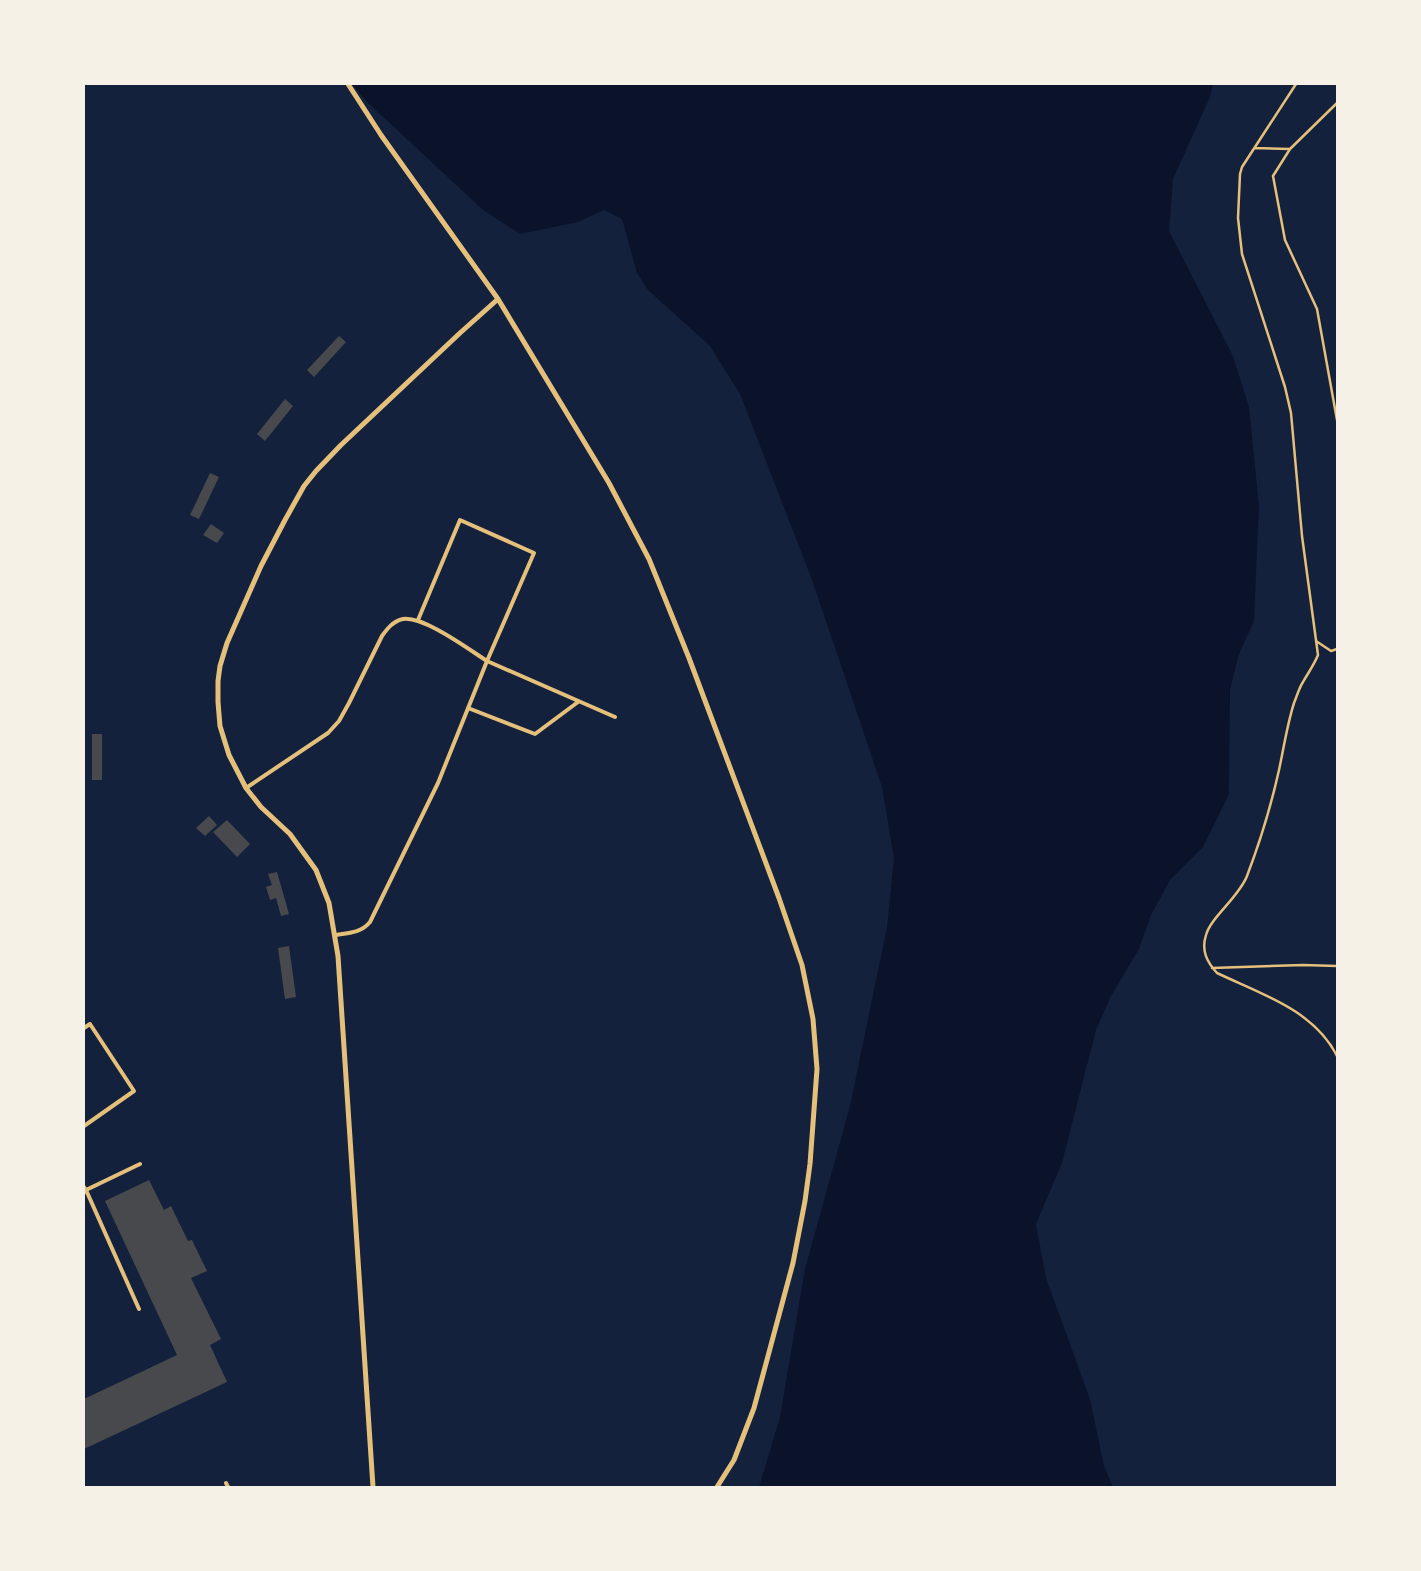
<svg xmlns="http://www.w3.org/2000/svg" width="1421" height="1571" viewBox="0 0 1421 1571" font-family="Signika,sans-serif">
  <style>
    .water { fill: #0b132b }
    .building { fill: #48494c }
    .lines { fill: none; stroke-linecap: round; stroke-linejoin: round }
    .path { stroke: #e5c07b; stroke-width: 2.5 }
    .service { stroke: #e5c07b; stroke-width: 4 }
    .minor { stroke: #e5c07b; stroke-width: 5 }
  </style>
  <rect width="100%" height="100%" fill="#14213d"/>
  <!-- water -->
  <path class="water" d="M352 84H1213L1210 97 1173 179 1169 231 1233 356 1249 407 1259 506 1254 621 1239 654 1230 690 1229 794 1203 847 1170 880 1151 915 1139 949 1111 996 1096 1030 1062 1163 1036 1224 1046 1278 1090 1399 1104 1466 1113 1487H759L780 1417 805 1269 850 1106 887 927 894 858 882 787 812 580 740 394 710 346 648 290 637 273 622 219 604 210 578 222 520 234 483 210 366 101Z"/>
  <!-- building -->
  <path class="building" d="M339 336 346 342 314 377 307 370Z
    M285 399 293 406 265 441 257 434Z
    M210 473 219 477 199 519 190 515Z
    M211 524 224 533 217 543 203 535Z
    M92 734H102V780H92Z
    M209 816 217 825 205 836 196 828Z
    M227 820 250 844 237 857 213 832Z
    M277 872 289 914 281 916 276 898 270 900 266 887 272 885 268 874Z
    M289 946 296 997 285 999 278 948Z
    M149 1180 164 1210 171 1206 188 1241 192 1240 207 1271 191 1278 221 1339 210 1345 227 1382 84 1449V1399L177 1355 105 1201Z"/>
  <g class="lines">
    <!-- path -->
    <path class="path" d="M1296 84 1242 167 1240 174 1238 218 1242 254 1285 387 1291 413 1302 536 1318 655C1314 665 1308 673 1303 682 1299 688 1297 696 1294 703 1287 725 1284 747 1279 770 1271 806 1260 842 1247 876 1239 897 1211 917 1206 935 1201 951 1207 962 1217 973 1261 994 1314 1010 1337 1056
      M1255 148 1290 149 1337 103
      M1290 149 1273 176 1285 240 1317 309 1337 420
      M1316 641 1331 651 1337 649
      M1212 968 1303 965 1337 966"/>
    <!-- service -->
    <path class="service" d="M418 620 460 520 534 553 487 661 615 717
      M468 708 535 734 578 702
      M246 788 328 733 339 721 349 703 382 636C387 629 393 621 403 619 424 616 468 649 487 661L438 783 370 922C361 933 349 933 335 935
      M84 1028 90 1024 134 1091 84 1126
      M84 1187 86 1190 140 1164
      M84 1192 86 1190 139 1309
      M226 1483 228 1487"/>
    <!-- minor -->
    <path class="minor" d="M348 84 381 135 498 299 609 483 649 559 689 658 779 898 802 965 813 1019 817 1069 810 1164 805 1201 793 1263 754 1408 734 1460 717 1487
      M373 1487 338 956 329 903 316 870 290 834 261 807 246 788 229 755 220 726 218 702V681L220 666 227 643 261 566 285 520 304 486 316 471 341 445 460 333 498 299"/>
  </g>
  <!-- border -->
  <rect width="1421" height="1571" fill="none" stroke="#f6f1e7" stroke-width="170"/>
</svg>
